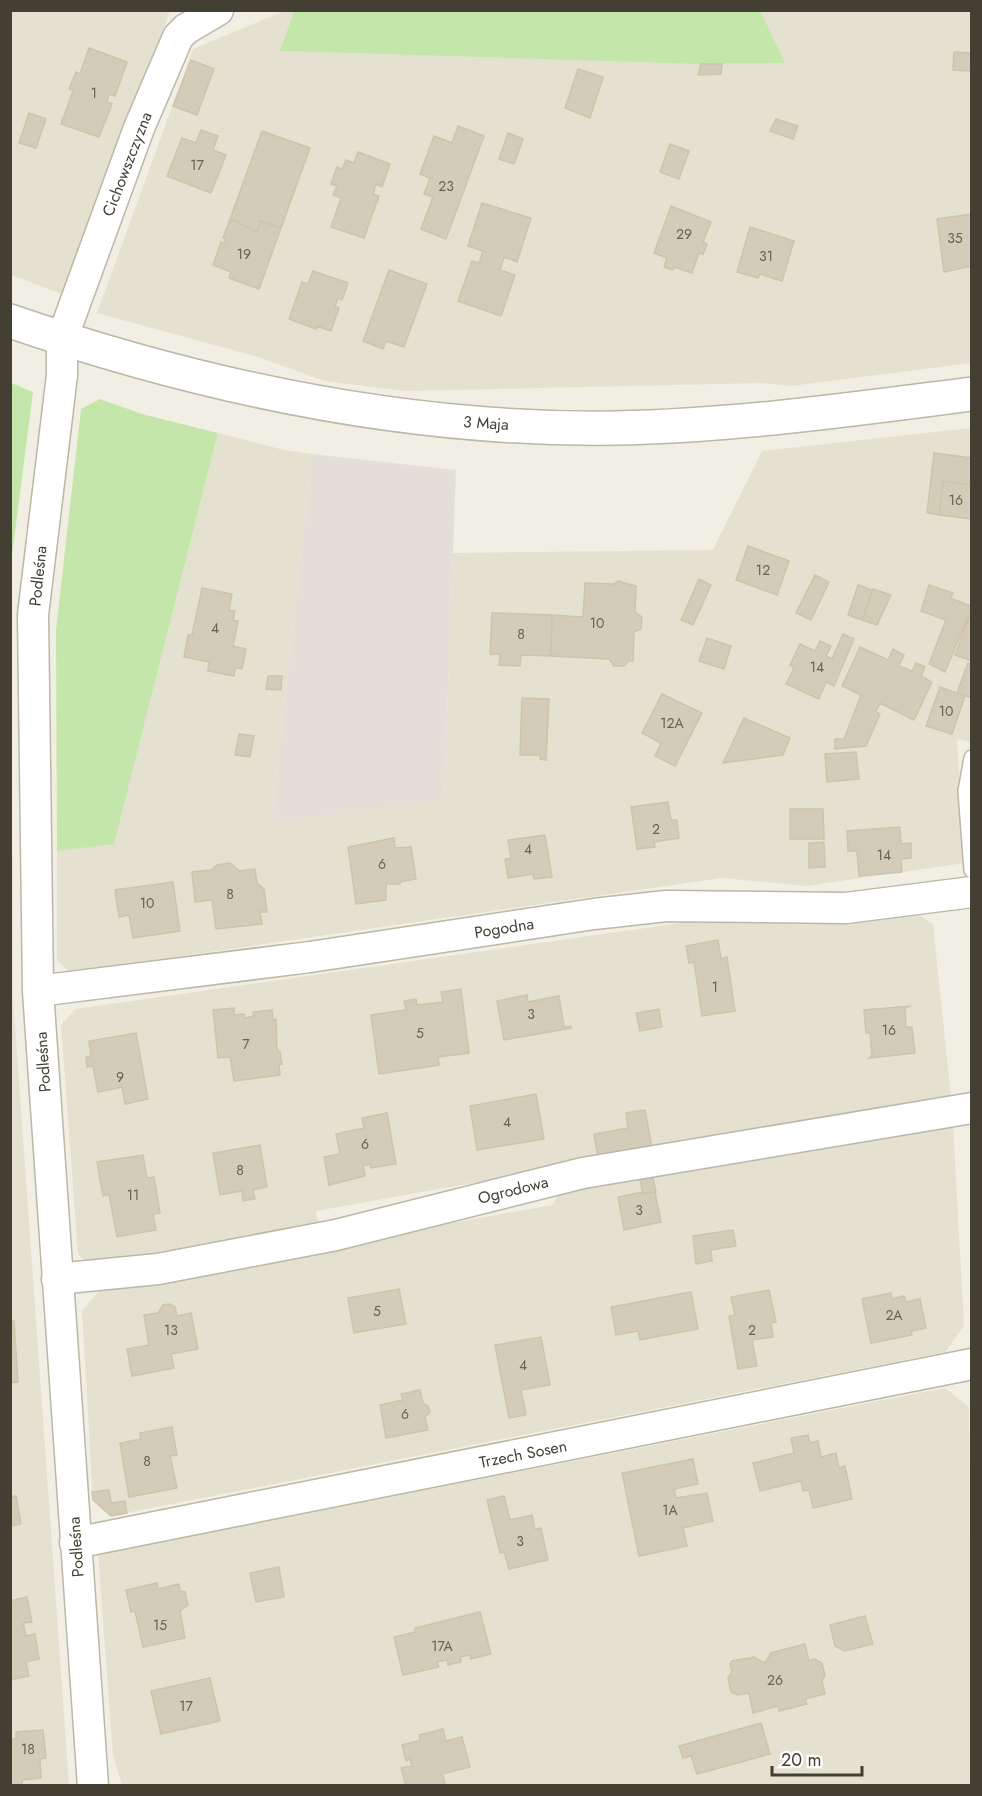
<svg xmlns="http://www.w3.org/2000/svg" width="982" height="1796" viewBox="0 0 982 1796" font-family="Jost,sans-serif">
  <style>
    .residential { fill: #e5e1d1 }
    .industrial { fill: #e3dfd8 }
    .green { fill: #c4e6ab }
    .building { fill: #d3ccb8; stroke: #cdc4ac; stroke-width: 1.5 }
    .lines { fill: none; stroke-linecap: round; stroke-linejoin: round }
    .service-casing { stroke: #bcb7a6; stroke-width: 18 }
    .minor-casing { stroke: #bcb7a6; stroke-width: 33 }
    .tertiary-casing { stroke: #bcb7a6; stroke-width: 36 }
    .service { stroke: #fff; stroke-width: 15 }
    .minor { stroke: #fff; stroke-width: 30 }
    .tertiary { stroke: #fff; stroke-width: 33 }
    .labels { text-anchor: middle; dominant-baseline: central; stroke-width: 6; stroke-linejoin: round; paint-order: stroke }
    .number-label { font-size: 14px; fill: #676254 }
    .street-label { font-size: 16px; fill: #433f33; stroke: #fff }
  </style>
  <rect width="100%" height="100%" fill="#f1efe3"/>
  <!-- residential -->
  <path class="residential" d="M10 11H170L64 295 11 275Z
    M284 11H294L281 51 722 64 785 63 760 11H971V363L791 386 761 383 405 391 324 381 255 356 97 313 193 49Z
    M971 428V742L957 739 965 863 806 886 722 878 70 972 57 961V851L114 843 218 433 284 450 312 454 271 823 444 798 453 553 713 550 762 451Z
    M10 857H13V997L69 1785H11Z
    M913 911 933 924 951 1097 316 1211 318 1225 87 1264 78 1254 61 1025 75 1009 730 916 801 925Z
    M953 1123 964 1326 945 1352 111 1516 93 1500 82 1311 103 1286 552 1205 561 1191Z
    M945 1388 969 1407 971 1785H122L113 1756 98 1554Z"/>
  <!-- industrial -->
  <path class="industrial" d="M312 454 456 470 444 799 271 823Z"/>
  <!-- green -->
  <path class="green" d="M760 10 785 63 701 64 280 51 294 11Z
    M11 383 33 392 11 563Z
    M100 399 142 414 218 433 114 844 57 851 56 630 81 409Z"/>
  <!-- building -->
  <path class="building" d="M89 48 127 62 115 96 109 94 107 102 112 104 99 137 61 124 73 91 69 89 76 72 80 74Z
    M954 52 972 53V71L953 70Z
    M191 60 214 69 197 115 173 106Z
    M701 64H722L721 74 698 75Z
    M578 69 603 77 590 118 565 108Z
    M29 113 46 119 36 148 19 143Z
    M776 119 798 126 793 139 770 131Z
    M458 126 484 136 446 239 421 229 433 197 424 194 430 178 420 174 434 136 452 143Z
    M201 130 218 136 213 150 226 155 211 193 167 176 182 138 196 143Z
    M262 131 310 148 281 228 261 221 257 232 234 220 229 222Z
    M508 133 523 139 514 164 499 159Z
    M670 144 689 151 679 179 660 172Z
    M358 152 390 164 382 187 376 184 373 194 379 196 364 238 331 227 341 198 333 195 337 186 331 184 337 167 342 169 346 160 354 163Z
    M482 203 531 218 517 262 504 257 500 270 515 275 501 316 458 301 472 261 479 263 483 251 468 246Z
    M671 206 711 222 703 242 707 244 703 254 699 253 692 273 674 267 673 270 664 267 667 258 654 253Z
    M972 214V266L944 272 937 219Z
    M234 220 257 232 261 221 281 228 259 289 229 278 231 272 213 265 221 242 224 243 226 239 223 238 229 222Z
    M750 227 794 241 782 281 760 274 758 278 737 272Z
    M389 270 427 284 404 347 386 341 383 349 363 341Z
    M313 271 348 283 342 300 338 298 335 306 339 308 331 331 317 326 316 329 289 319 302 282 308 284Z
    M934 453 972 458V485L943 481 939 515 927 513Z
    M943 481 972 485V519L939 515Z
    M748 546 789 561 777 595 736 580Z
    M815 575 829 582 811 620 796 613Z
    M699 579 711 585 693 625 681 620Z
    M618 581 636 586 635 612 642 617 641 629 634 632 633 661H629L624 666H614L609 659 551 656 552 615 583 617 585 583 614 584Z
    M858 585 872 590 862 620 848 615Z
    M929 585 953 593 951 598 972 607 945 672 929 664 946 620 921 611Z
    M202 588 232 594 229 610 235 611 233 620 238 621 233 646 246 649 242 669 235 668 234 676 208 671 209 662 184 657 188 635H192Z
    M873 589 891 595 877 625 862 620Z
    M492 613 552 615 551 656 521 655 520 666 499 665 500 654H490Z
    M969 617 972 618V661L955 655Z
    M843 634 854 639 834 686 826 682 819 699 786 684 794 668 790 665 800 644 815 651 820 641 831 646 826 656 832 659Z
    M707 638 731 646 724 669 699 661Z
    M860 647 888 660 893 649 904 655 899 666 912 671 916 663 925 667 921 676 932 682 914 720 880 703 876 712 880 714 866 746 835 749V739H844L861 695 842 686Z
    M968 663 972 665V698L957 693Z
    M268 676H282L281 690 266 689Z
    M940 687 965 696 952 734 926 726Z
    M662 694 702 713 675 766 655 756 661 743 642 733Z
    M522 698 549 699 546 760 540 759V755H520Z
    M744 718 790 738 783 755 723 763Z
    M239 734 254 736 250 757 235 755Z
    M856 752 859 779 827 782 825 754Z
    M668 802 671 820H677L679 838 654 842 655 847 637 849 631 807Z
    M790 809H823L824 839H790Z
    M900 827 901 844 911 843V858L901 859 902 872 859 876 857 851H848L847 831Z
    M545 835 552 877 534 879 533 874 508 878 505 859 511 858 508 840Z
    M394 838 395 848 411 847 416 879 400 882V884H386V900L356 904 348 847Z
    M824 842 825 867 809 868V843Z
    M230 863 239 871 255 869 257 883 264 889 267 912H260L262 924 216 929 212 900 195 902 192 872 211 870 217 865Z
    M173 882 180 931 133 938 129 915 119 917 115 890Z
    M718 940 721 959 727 957 735 1011 702 1016 694 962 689 963 686 946Z
    M461 989 469 1053 438 1057 439 1065 379 1074 371 1015 406 1010 404 1001 416 999 417 1005 443 1002 441 992Z
    M527 995 528 1002 559 996 564 1027 571 1026V1028L504 1040 497 1001Z
    M911 1006 905 1008 906 1027H912L915 1053 869 1058 872 1055 870 1033H866L864 1010Z
    M234 1008V1015L244 1014 245 1018 254 1016 253 1012 272 1010 273 1020 276 1019 277 1049 280 1052 282 1064 279 1065 280 1075 234 1081 230 1057 218 1058 213 1010Z
    M659 1009 662 1027 640 1031 636 1013Z
    M136 1033 148 1099 125 1104 122 1087 98 1092 93 1066 87 1067 86 1057 91 1056 89 1041Z
    M536 1094 544 1139 477 1150 470 1106Z
    M645 1110 652 1148 598 1157 594 1134 628 1128 626 1113Z
    M387 1113 396 1164 371 1168 370 1164 363 1166 365 1176 329 1185 324 1157 340 1154 336 1134 364 1128 362 1118Z
    M260 1145 267 1187 253 1190 255 1199 243 1201 242 1191 220 1195 213 1153Z
    M143 1155 147 1178 154 1177 160 1213 153 1214 156 1230 117 1237 109 1194 103 1196 97 1162Z
    M653 1178 656 1192 643 1194 640 1180Z
    M642 1192 643 1194 655 1192 661 1222 624 1230 618 1197Z
    M733 1230 736 1246 711 1250 712 1261 696 1264 693 1236Z
    M399 1289 406 1324 354 1333 348 1298Z
    M769 1290 776 1322 771 1323 773 1337 752 1340 757 1366 738 1369 729 1316 735 1315 731 1297Z
    M691 1292 698 1329 640 1340 638 1331 616 1335 611 1307Z
    M891 1293 892 1299 904 1296 906 1302 920 1299 926 1328 911 1331 912 1335 871 1343 862 1299Z
    M169 1304 175 1307 177 1316 191 1313 198 1349 171 1354 174 1368 132 1376 127 1349 149 1345 144 1315 158 1313 163 1305Z
    M14 1321 18 1382 10 1383V1322Z
    M541 1337 550 1385 521 1390 526 1415 509 1418 495 1345Z
    M420 1390 423 1403 428 1406 430 1412 425 1417 428 1430 386 1438 380 1405 403 1400 401 1394Z
    M172 1427 177 1455 170 1456 177 1488 129 1497 120 1443 141 1439 140 1433Z
    M808 1435 810 1443 818 1441 821 1457 836 1453 839 1468 845 1466 852 1499 813 1508 809 1490 803 1491 801 1481 760 1491 753 1463 794 1453 791 1438Z
    M693 1459 698 1484 674 1489 676 1498 707 1493 713 1521 683 1528 687 1546 639 1556 622 1473Z
    M10 1490 12 1497 16 1496 21 1524 10 1526Z
    M109 1490 111 1503 125 1501 127 1513 111 1516 93 1500 92 1492Z
    M504 1496 510 1520 532 1515 535 1529 541 1528 548 1560 509 1569 504 1552 500 1553 487 1500Z
    M279 1567 284 1597 256 1602 250 1573Z
    M157 1583 158 1589 179 1584 180 1591 185 1592 188 1605 180 1611 185 1638 143 1647 135 1611 131 1612 126 1590Z
    M27 1597 32 1622 23 1623 26 1636 35 1634 39 1659 26 1662 29 1676 10 1680V1601Z
    M480 1612 491 1654 471 1659 470 1655 460 1657 461 1662 448 1665 447 1660 437 1662 439 1667 403 1675 394 1637 415 1632V1628Z
    M865 1616 873 1644 845 1651 835 1646 830 1625Z
    M805 1644 809 1661 815 1659 822 1663 825 1675 822 1682 825 1694 805 1699 807 1704 779 1711 778 1706 753 1713 749 1693 738 1695 731 1692 728 1678 732 1672 730 1664 732 1661 754 1657 765 1663 771 1653Z
    M210 1678 220 1721 161 1734 151 1691Z
    M761 1723 770 1754 697 1774 691 1756 683 1758 679 1746Z
    M443 1729 446 1741 462 1737 470 1767 442 1774 446 1786H406L401 1768 412 1766 410 1759 406 1761 402 1745 420 1740 419 1735Z
    M43 1730 46 1758 40 1759 41 1778 22 1780V1784L10 1786V1739H16V1732Z"/>
  <g class="lines">
    <defs>
      <path id="service" d="M972 758 966 791 972 870"/>
      <path id="minor" d="M38 991 310 957 594 914 666 906 846 908 972 892
        M57 1279 158 1269 336 1235 583 1173 972 1108
        M75 1543 972 1364
        M93 1786 38 991 33 615 62 375V339L139 128 178 37 186 29 218 10"/>
      <path id="tertiary" d="M10 321C205 388 408 431 615 428 734 426 853 409 972 394"/>
    </defs>
    <!-- service casing -->
    <use href="#service" class="service-casing"/>
    <!-- minor casing -->
    <use href="#minor" class="minor-casing"/>
    <!-- tertiary casing -->
    <use href="#tertiary" class="tertiary-casing"/>
    <!-- service -->
    <use href="#service" class="service"/>
    <!-- minor -->
    <use href="#minor" class="minor"/>
    <!-- tertiary -->
    <use href="#tertiary" class="tertiary"/>
  </g>
  <g class="labels">
    <!-- number labels -->
    <g class="number-label">
      <text x="94" y="93">1</text>
      <text x="197" y="165">17</text>
      <text x="446" y="186">23</text>
      <text x="684" y="234">29</text>
      <text x="955" y="238">35</text>
      <text x="244" y="254">19</text>
      <text x="766" y="256">31</text>
      <text x="956" y="500">16</text>
      <text x="763" y="570">12</text>
      <text x="597" y="623">10</text>
      <text x="215" y="628">4</text>
      <text x="521" y="634">8</text>
      <text x="817" y="667">14</text>
      <text x="946" y="711">10</text>
      <text x="672" y="723">12A</text>
      <text x="656" y="829">2</text>
      <text x="528" y="849">4</text>
      <text x="884" y="855">14</text>
      <text x="382" y="864">6</text>
      <text x="230" y="894">8</text>
      <text x="147" y="903">10</text>
      <text x="715" y="987">1</text>
      <text x="531" y="1014">3</text>
      <text x="889" y="1030">16</text>
      <text x="420" y="1033">5</text>
      <text x="246" y="1044">7</text>
      <text x="120" y="1077">9</text>
      <text x="507" y="1122">4</text>
      <text x="365" y="1144">6</text>
      <text x="240" y="1170">8</text>
      <text x="133" y="1195">11</text>
      <text x="639" y="1210">3</text>
      <text x="377" y="1311">5</text>
      <text x="894" y="1315">2A</text>
      <text x="171" y="1330">13</text>
      <text x="752" y="1330">2</text>
      <text x="523" y="1365">4</text>
      <text x="405" y="1414">6</text>
      <text x="147" y="1461">8</text>
      <text x="670" y="1510">1A</text>
      <text x="520" y="1541">3</text>
      <text x="160" y="1625">15</text>
      <text x="442" y="1646">17A</text>
      <text x="775" y="1680">26</text>
      <text x="186" y="1706">17</text>
      <text x="28" y="1749">18</text>
    </g>
    <!-- street labels -->
    <g class="street-label">
      <text transform="translate(127 164) rotate(-69)">Cichowszczyzna</text>
      <text transform="translate(486 423) rotate(4)">3 Maja</text>
      <text transform="translate(38 576) rotate(-84)">Podleśna</text>
      <text transform="translate(504 928) rotate(-9)">Pogodna</text>
      <text transform="translate(43 1062) rotate(-94)">Podleśna</text>
      <text transform="translate(513 1190) rotate(-14)">Ogrodowa</text>
      <text transform="translate(523 1454) rotate(-11)">Trzech Sosen</text>
      <text transform="translate(76 1547) rotate(-94)">Podleśna</text>
    </g>
  </g>
  <!-- border -->
  <rect width="982" height="1796" fill="none" stroke="#433f33" stroke-width="24"/>
  <!-- scale -->
  <path d="M772 1766v9h90v-9" fill="none" stroke="#433f33" stroke-width="3"/>
  <text x="781" y="1766" font-size="18" fill="#433f33" stroke="#ffffff" stroke-width="4.5" paint-order="stroke">20 m</text>
</svg>
